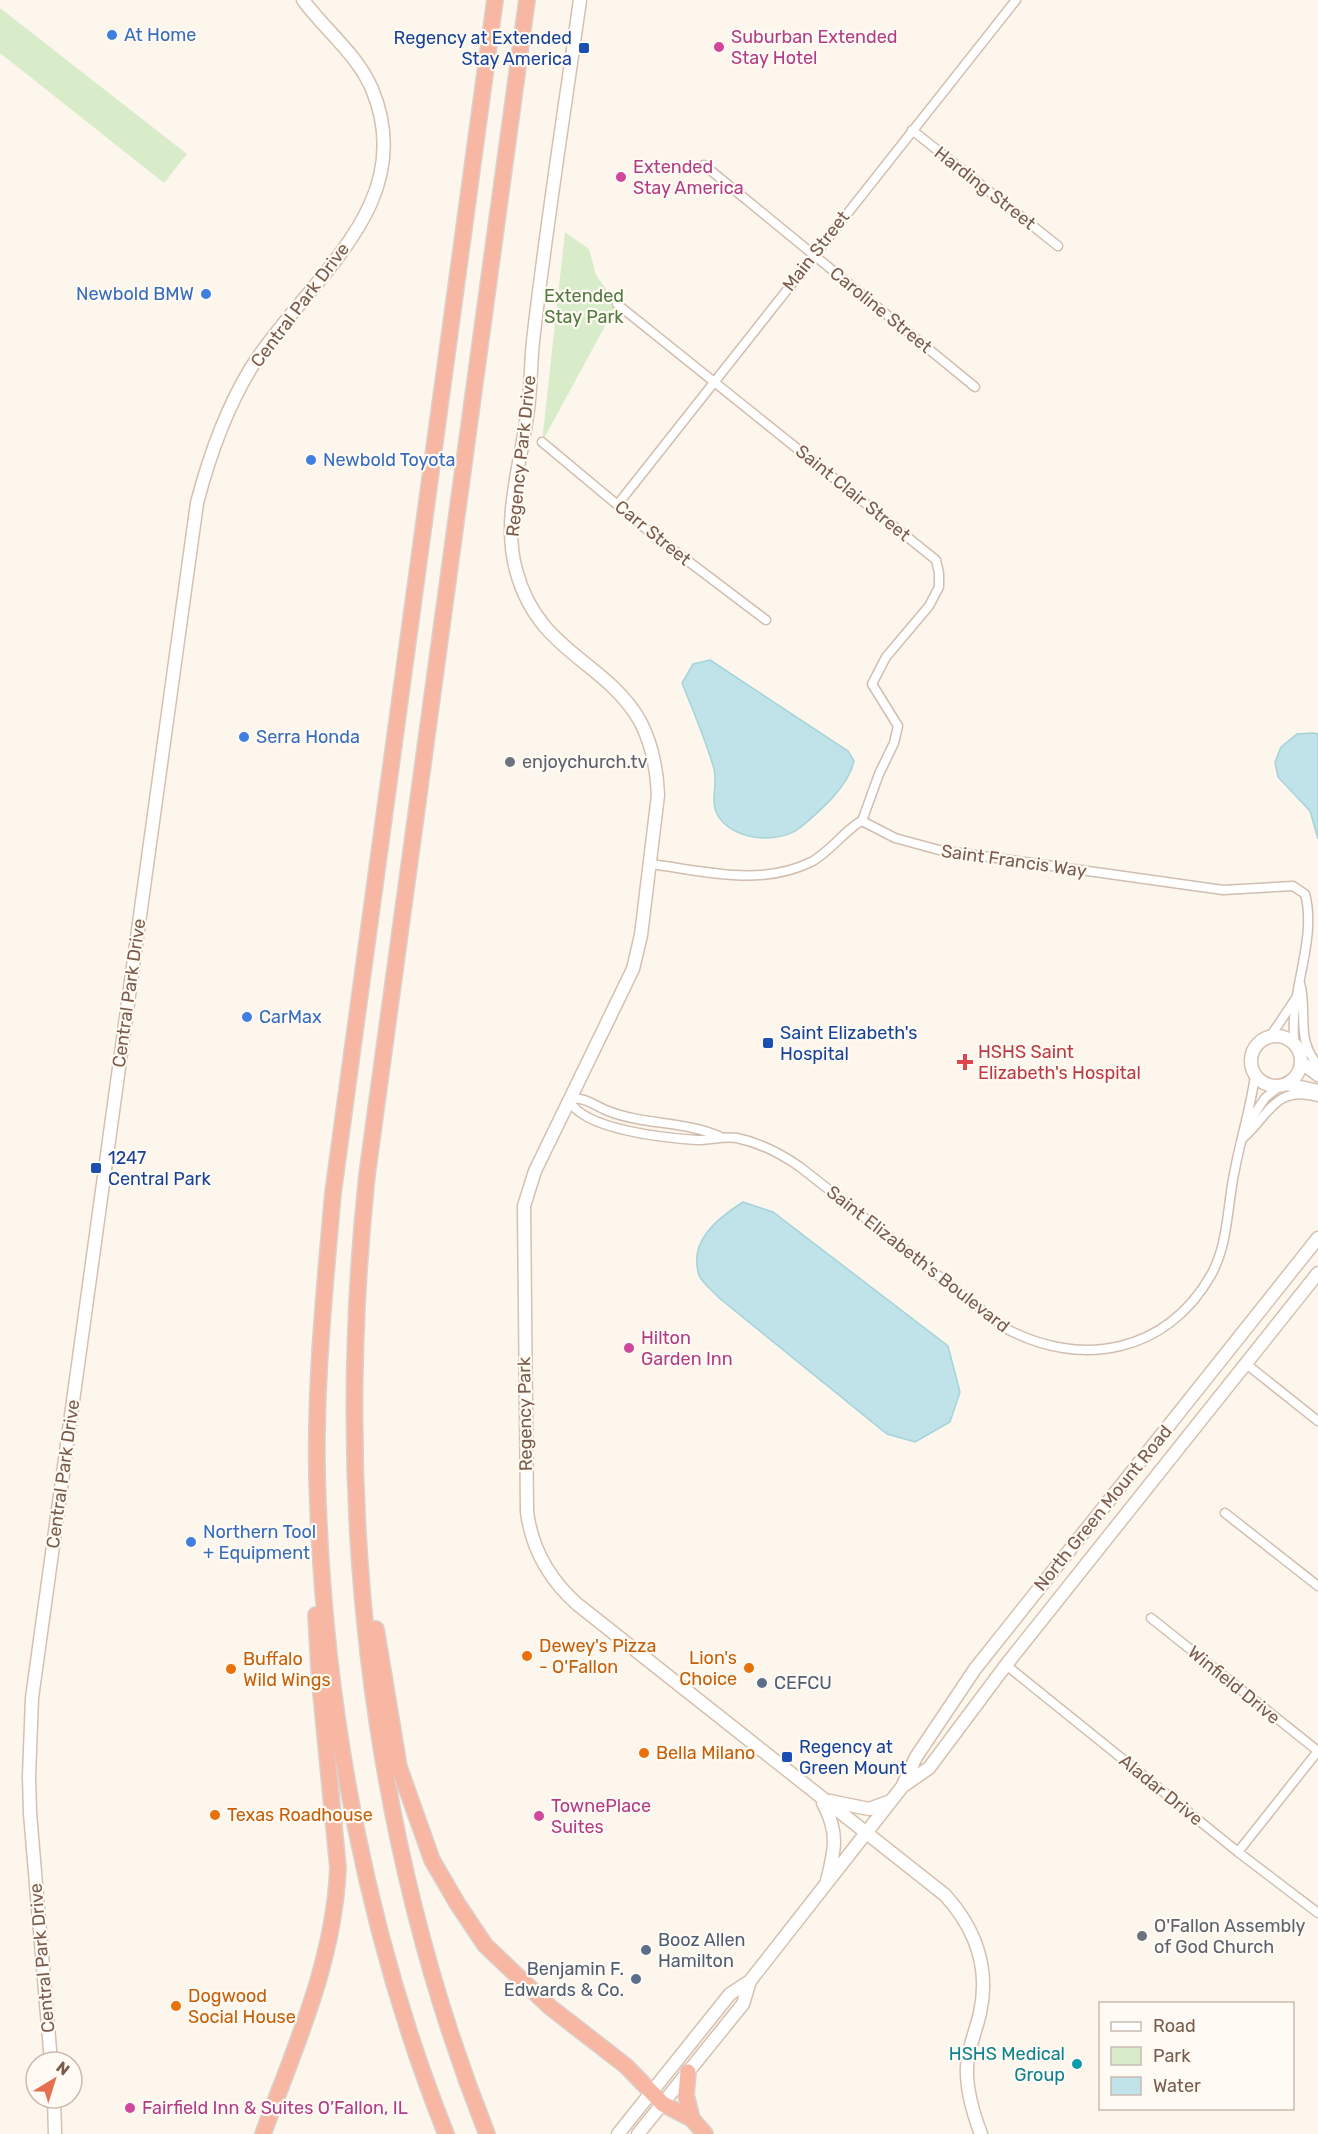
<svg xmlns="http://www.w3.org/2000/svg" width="1318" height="2134" viewBox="0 0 1318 2134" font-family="Rubik,sans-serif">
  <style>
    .green { fill: #d8ecc9 }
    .water { fill: #bfe3e8; stroke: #a5d3da; stroke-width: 1.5 }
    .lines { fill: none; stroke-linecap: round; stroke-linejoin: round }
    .street-casing { stroke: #d1beb0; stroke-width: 11 }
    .secondary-casing { stroke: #d6c0b0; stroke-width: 15 }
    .highway-casing { stroke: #dad1cd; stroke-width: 18 }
    .street { stroke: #fff; stroke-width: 8 }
    .secondary { stroke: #fff; stroke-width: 12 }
    .highway { stroke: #f7b7a3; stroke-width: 15 }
    .shop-dot { fill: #3f7fe0; stroke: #fffaf3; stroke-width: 2 }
    .hotel-dot { fill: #d1479c; stroke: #fffaf3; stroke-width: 2 }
    .transit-dot { fill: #1a4fb4; stroke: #fffaf3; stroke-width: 2 }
    .worship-dot { fill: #6b7280; stroke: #fffaf3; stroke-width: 2 }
    .health-dot { fill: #e0444e; stroke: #fffaf3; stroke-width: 2 }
    .food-dot { fill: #e8710a; stroke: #fffaf3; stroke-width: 2 }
    .service-dot { fill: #5c6f8a; stroke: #fffaf3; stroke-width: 2 }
    .culture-dot { fill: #0f9aa8; stroke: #fffaf3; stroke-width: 2 }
    .labels { text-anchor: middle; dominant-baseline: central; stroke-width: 4.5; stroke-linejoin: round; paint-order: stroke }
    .shop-label { font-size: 18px; fill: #366cbe; stroke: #fffaf3; text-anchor: start }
    .hotel-label { font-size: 18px; fill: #b23c85; stroke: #fffaf3; text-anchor: start }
    .transit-label { font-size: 18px; fill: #164399; stroke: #fffaf3; text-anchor: start }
    .street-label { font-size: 18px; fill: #7a5c4d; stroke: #fffaf3 }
    .park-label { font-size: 18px; fill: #537a41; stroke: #fffaf3 }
    .worship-label { font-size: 18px; fill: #5b616d; stroke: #fffaf3; text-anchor: start }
    .health-label { font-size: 18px; fill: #be3a42; stroke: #fffaf3; text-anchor: start }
    .food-label { font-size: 18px; fill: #c56008; stroke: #fffaf3; text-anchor: start }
    .service-label { font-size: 18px; fill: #4e5e75; stroke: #fffaf3; text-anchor: start }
    .culture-label { font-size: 18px; fill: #0d838f; stroke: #fffaf3; text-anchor: end }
  </style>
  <rect width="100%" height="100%" fill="#fdf6ec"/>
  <!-- green -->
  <path class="green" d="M0 8 187 154 164 183 0 53Z
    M565 232 589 249 596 275 617 304 542 442Z"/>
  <!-- water -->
  <path class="water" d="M710 660 848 751 854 761C849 786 820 811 801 827 779 845 731 841 717 814 710 801 718 783 714 769 706 740 693 711 682 683L693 664Z
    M1314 733 1318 734V839L1310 811 1278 777 1275 762 1281 747 1297 734Z
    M743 1202 773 1212 948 1346 960 1392 950 1422 915 1442 887 1434 718 1297C712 1290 701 1282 699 1275 688 1241 718 1218 743 1202Z"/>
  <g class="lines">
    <defs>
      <path id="street" d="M912 130 1058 246
        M704 165 975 387
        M617 304 936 560 939 573V587L929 606 886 657 872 684 898 726 894 743 879 774 862 821
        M542 442 651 533 766 620
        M618 504 1016 0
        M651 864C704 871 760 887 811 862 829 853 849 826 862 821L895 838 939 850 1223 890 1293 886 1305 894C1318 941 1287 997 1295 1046
        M1300 983C1308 1012 1295 1039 1318 1065
        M1270 1037 1296 998
        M1245 1128 1265 1098 1280 1086
        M719 1136C684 1121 644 1125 608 1111 595 1106 583 1095 569 1100 583 1130 666 1138 697 1140 711 1140 723 1136 737 1138 761 1143 780 1153 800 1167L1005 1328C1081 1369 1167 1353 1211 1275 1229 1243 1227 1204 1235 1169 1241 1137 1251 1107 1255 1075
        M1243 1138C1268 1117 1275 1084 1318 1097
        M1245 1363 1318 1421
        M1225 1513 1318 1586
        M1151 1618 1318 1751
        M1006 1665 1238 1852 1318 1913
        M1238 1852 1318 1751"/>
      <path id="secondary" d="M580 0C564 114 546 227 533 341 531 360 531 380 529 400 524 455 501 515 516 570 538 653 604 659 640 721 652 744 657 770 658 795L641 935 633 969 535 1171 524 1206 527 1512C532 1550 549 1579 577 1604L945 1895C975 1928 990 1968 980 2013 976 2031 968 2048 967 2067 966 2090 973 2113 981 2134
        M1251 1061a25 25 0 1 1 50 0a25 25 0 1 1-50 0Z
        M1301 1062 1318 1075
        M1286 1084 1318 1091
        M903 1786 929 1768 1006 1665 1318 1273
        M830 1801 869 1809 891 1801
        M823 1803C839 1833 835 1849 827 1881
        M51 2062 30 1813 29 1776 32 1698 197 503C209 457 226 409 251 368 306 280 421 206 372 89 357 54 325 30 303 0
        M54 2098 55 2134
        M618 2134 730 1994 750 1981 902 1787 916 1757 975 1669 1318 1238
        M638 2134 743 2004 750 1981"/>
      <path id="highway" d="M376 1629 399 1767 432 1860 457 1903 485 1945 550 2007 626 2066 663 2104 692 2119 705 2134
        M688 2072 686 2095 692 2119
        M263 2134C295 2047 334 1962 338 1868L320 1683 316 1615
        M446 2134C367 1936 326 1718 318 1505 313 1401 324 1296 333 1193L495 0
        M487 2134C367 1832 333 1497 367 1175L527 0"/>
    </defs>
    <!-- street casing -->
    <use href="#street" class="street-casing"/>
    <!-- secondary casing -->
    <use href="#secondary" class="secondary-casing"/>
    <!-- highway casing -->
    <use href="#highway" class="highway-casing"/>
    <!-- street -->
    <use href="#street" class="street"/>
    <!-- secondary -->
    <use href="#secondary" class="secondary"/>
    <!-- highway -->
    <use href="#highway" class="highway"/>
  </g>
  <!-- markers -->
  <g class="shop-dot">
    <circle cx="112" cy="35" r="6"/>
    <circle cx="206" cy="294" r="6"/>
    <circle cx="311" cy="460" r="6"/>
    <circle cx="244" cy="737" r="6"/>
    <circle cx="247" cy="1017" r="6"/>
    <circle cx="191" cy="1542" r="6"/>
  </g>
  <g class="hotel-dot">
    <circle cx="719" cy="47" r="6"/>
    <circle cx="621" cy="177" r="6"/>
    <circle cx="629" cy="1348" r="6"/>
    <circle cx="539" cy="1816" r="6"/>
    <circle cx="130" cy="2108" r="6"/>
  </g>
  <g class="transit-dot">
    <rect x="578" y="42" width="12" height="12" rx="3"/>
    <rect x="762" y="1037" width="12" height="12" rx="3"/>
    <rect x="90" y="1162" width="12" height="12" rx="3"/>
    <rect x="781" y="1751" width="12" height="12" rx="3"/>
  </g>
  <g class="worship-dot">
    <circle cx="510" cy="762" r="6"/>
    <circle cx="1142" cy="1936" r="6"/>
  </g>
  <path class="health-dot" d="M962 1053h6v6h6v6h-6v6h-6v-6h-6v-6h6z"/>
  <g class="food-dot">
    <circle cx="527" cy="1656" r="6"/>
    <circle cx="749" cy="1668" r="6"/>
    <circle cx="231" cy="1669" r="6"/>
    <circle cx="644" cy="1753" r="6"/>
    <circle cx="215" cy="1815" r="6"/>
    <circle cx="176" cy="2006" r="6"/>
  </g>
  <g class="service-dot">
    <circle cx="762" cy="1683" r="6"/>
    <circle cx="646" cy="1950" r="6"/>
    <circle cx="636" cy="1979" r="6"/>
  </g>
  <circle class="culture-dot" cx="1077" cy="2064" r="6"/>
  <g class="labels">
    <!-- shop labels -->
    <g class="shop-label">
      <text x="124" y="35">At Home</text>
      <text x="194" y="294" text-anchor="end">Newbold BMW</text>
      <text x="323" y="460">Newbold Toyota</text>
      <text x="256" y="737">Serra Honda</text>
      <text x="259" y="1017">CarMax</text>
      <text x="203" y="1532">Northern Tool<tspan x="203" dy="21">+ Equipment</tspan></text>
    </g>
    <!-- hotel labels -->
    <g class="hotel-label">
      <text x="731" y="37">Suburban Extended<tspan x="731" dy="21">Stay Hotel</tspan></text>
      <text x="633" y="167">Extended<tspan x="633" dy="21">Stay America</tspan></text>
      <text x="641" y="1338">Hilton<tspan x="641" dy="21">Garden Inn</tspan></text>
      <text x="551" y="1806">TownePlace<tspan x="551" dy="21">Suites</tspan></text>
      <text x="142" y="2108">Fairfield Inn &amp; Suites O’Fallon, IL</text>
    </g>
    <!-- transit labels -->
    <g class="transit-label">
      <text x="572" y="38" text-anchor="end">Regency at Extended<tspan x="572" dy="21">Stay America</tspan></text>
      <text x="780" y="1033">Saint Elizabeth's<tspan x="780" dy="21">Hospital</tspan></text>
      <text x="108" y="1158">1247<tspan x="108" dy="21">Central Park</tspan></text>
      <text x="799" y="1747">Regency at<tspan x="799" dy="21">Green Mount</tspan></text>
    </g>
    <!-- street labels -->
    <g class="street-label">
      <text transform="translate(985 188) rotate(38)">Harding Street</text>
      <text transform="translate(816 251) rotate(-52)">Main Street</text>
      <text transform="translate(300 305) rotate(-53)">Central Park Drive</text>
      <text transform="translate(881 310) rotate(39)">Caroline Street</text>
      <text transform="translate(521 456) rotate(-84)">Regency Park Drive</text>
      <text transform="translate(853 493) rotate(39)">Saint Clair Street</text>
      <text transform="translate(653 533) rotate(39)">Carr Street</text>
      <text transform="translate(1014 861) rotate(8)">Saint Francis Way</text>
      <text transform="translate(129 993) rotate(-82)">Central Park Drive</text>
      <text transform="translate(918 1259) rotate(38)">Saint Elizabeth's Boulevard</text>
      <text transform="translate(525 1414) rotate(-91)">Regency Park</text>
      <text transform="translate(63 1474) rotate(-82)">Central Park Drive</text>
      <text transform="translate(1103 1508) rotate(-51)">North Green Mount Road</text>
      <text transform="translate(1234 1685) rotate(39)">Winfield Drive</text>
      <text transform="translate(1161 1790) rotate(39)">Aladar Drive</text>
      <text transform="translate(42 1958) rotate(-95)">Central Park Drive</text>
    </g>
    <!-- park labels -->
    <g class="park-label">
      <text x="584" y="296">Extended<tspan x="584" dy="21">Stay Park</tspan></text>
    </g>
    <!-- worship labels -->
    <g class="worship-label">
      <text x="522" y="762">enjoychurch.tv</text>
      <text x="1154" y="1926">O'Fallon Assembly<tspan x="1154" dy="21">of God Church</tspan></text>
    </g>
    <!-- health labels -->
    <g class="health-label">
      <text x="978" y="1052">HSHS Saint<tspan x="978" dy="21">Elizabeth's Hospital</tspan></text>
    </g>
    <!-- food labels -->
    <g class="food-label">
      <text x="539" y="1646">Dewey's Pizza<tspan x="539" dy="21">- O'Fallon</tspan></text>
      <text x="737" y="1658" text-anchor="end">Lion's<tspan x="737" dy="21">Choice</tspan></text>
      <text x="243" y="1659">Buffalo<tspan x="243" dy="21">Wild Wings</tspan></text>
      <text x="656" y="1753">Bella Milano</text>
      <text x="227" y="1815">Texas Roadhouse</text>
      <text x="188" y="1996">Dogwood<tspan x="188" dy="21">Social House</tspan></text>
    </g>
    <!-- service labels -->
    <g class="service-label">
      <text x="774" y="1683">CEFCU</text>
      <text x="658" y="1940">Booz Allen<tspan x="658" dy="21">Hamilton</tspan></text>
      <text x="624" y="1969" text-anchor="end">Benjamin F.<tspan x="624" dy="21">Edwards &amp; Co.</tspan></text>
    </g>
    <!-- culture labels -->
    <g class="culture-label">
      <text x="1065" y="2054">HSHS Medical<tspan x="1065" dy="21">Group</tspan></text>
    </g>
  </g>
  <!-- legend -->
  <rect x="1099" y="2002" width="195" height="108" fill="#fffaf3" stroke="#cabbb1" stroke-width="1.5"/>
  <rect x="1111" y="2022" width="30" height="9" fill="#ffffff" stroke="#cabbb1" stroke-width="1.5"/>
  <text x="1153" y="2032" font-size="18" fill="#7a5c4d">Road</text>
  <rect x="1111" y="2047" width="30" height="18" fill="#d8ecc9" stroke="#cabbb1" stroke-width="1.5"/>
  <text x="1153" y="2062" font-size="18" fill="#7a5c4d">Park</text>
  <rect x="1111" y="2077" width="30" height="18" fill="#bfe3e8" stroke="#cabbb1" stroke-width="1.5"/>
  <text x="1153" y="2092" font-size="18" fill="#7a5c4d">Water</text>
  <!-- north arrow -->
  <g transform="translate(54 2080) rotate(38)"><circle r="28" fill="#fffaf3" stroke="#cabbb1" stroke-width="1.5"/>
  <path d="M0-4.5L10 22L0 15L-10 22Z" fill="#e76f51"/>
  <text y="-9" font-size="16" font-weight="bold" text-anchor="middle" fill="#7a5c4d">N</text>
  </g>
</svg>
